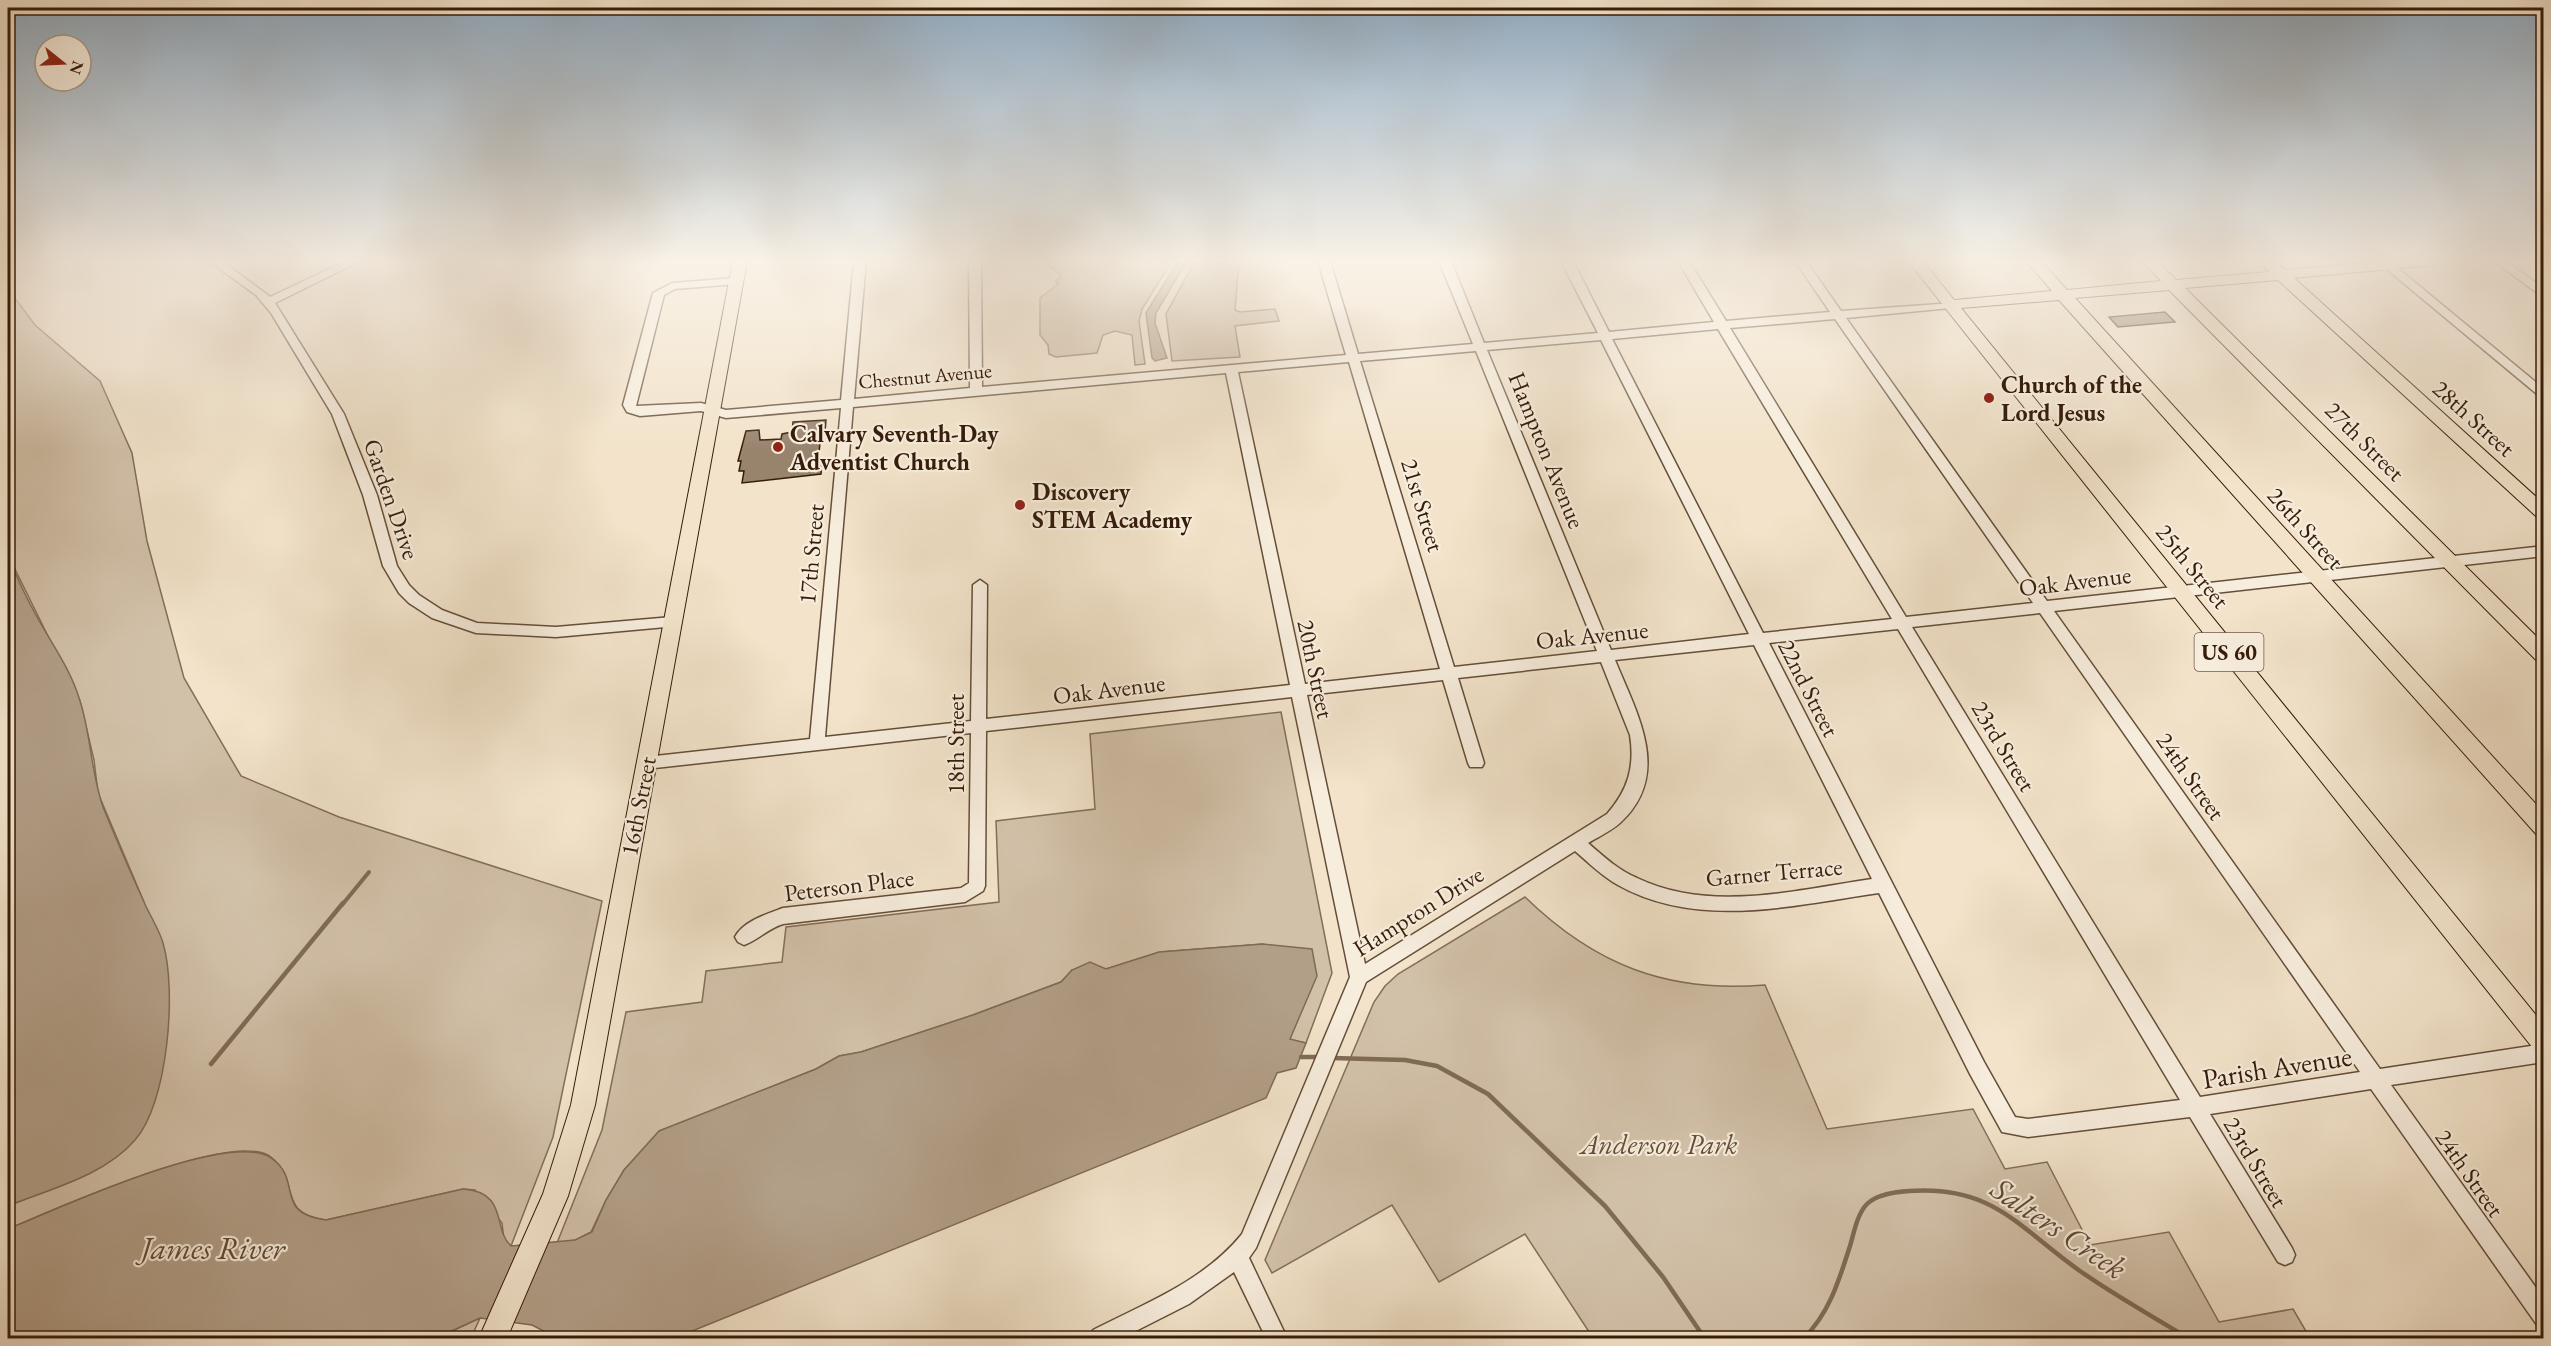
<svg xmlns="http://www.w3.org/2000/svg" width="2551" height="1346" viewBox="0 0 2551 1346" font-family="'EB Garamond',serif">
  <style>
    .green { fill: #d2c1a9; stroke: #846e59; stroke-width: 1.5 }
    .water { fill: #b29f88; stroke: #806b55; stroke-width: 1.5 }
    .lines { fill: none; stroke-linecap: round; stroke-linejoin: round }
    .stream-far1 { stroke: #806b55; stroke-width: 4 }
    .stream { stroke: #806b55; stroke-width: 4.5 }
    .building { fill: #98836d; stroke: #361c09; stroke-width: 1.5 }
    .minor-casing { stroke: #654e39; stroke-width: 3 }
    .major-casing { stroke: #361c09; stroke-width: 2 }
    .minor { fill: #f7eddd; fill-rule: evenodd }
    .major { fill: #f2e3ca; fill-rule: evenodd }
    .poi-dot { fill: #8f2418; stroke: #f7eddd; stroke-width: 2 }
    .labels { text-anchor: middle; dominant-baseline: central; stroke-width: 4.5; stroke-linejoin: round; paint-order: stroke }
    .far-street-label { font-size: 20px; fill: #361c09; stroke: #f7eddd }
    .shield { fill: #f7eddd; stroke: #705b49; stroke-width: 1.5 }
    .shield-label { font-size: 22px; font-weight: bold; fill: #361c09 }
    .poi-label { font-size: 24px; font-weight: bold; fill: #361c09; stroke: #f7eddd; text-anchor: start }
    .street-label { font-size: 24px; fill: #361c09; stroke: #f7eddd }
    .near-street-label { font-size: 28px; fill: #361c09; stroke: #f7eddd }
    .near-park-label { font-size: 28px; font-style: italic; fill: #654e39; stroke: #f7eddd }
    .near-water-label { font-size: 32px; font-style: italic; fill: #614a35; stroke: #f7eddd }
  </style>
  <rect width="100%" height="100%" fill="#f2e3ca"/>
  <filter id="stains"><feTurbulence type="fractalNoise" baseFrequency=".00333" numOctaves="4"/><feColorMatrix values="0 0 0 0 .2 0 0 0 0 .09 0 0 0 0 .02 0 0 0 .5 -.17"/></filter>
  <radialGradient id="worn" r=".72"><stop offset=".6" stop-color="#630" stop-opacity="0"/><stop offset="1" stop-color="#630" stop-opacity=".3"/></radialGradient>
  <!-- green -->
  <path class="green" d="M1047 261H1172L1142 309 1139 321 1145 364 1135 365 1132 335 1115 331 1103 335 1097 353 1056 357 1049 354 1048 345 1040 335V298L1058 284 1055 281 1060 278V274L1049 266 1050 264Z
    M1195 261H1239L1235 310 1240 312 1275 309 1279 321 1235 326 1240 357 1172 361 1166 314Z
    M8 289 35 325 100 381 132 453 147 541 184 678 241 776 339 817 602 901 553 1137 511 1246 504 1240 502 1223 475 1190 463 1189 326 1220C275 1213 302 1182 271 1157 234 1128 51 1211 8 1229V1206L96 1170 144 902 98 793 94 760 80 701 8 555Z
    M1281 712 1332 973 1306 1043 1289 1040 1301 1008 1263 944 1160 952 1106 969 1072 970 1061 982 973 1015 861 1052 839 1056 816 1069 660 1131 624 1170 606 1200 591 1232 576 1240 557 1243 602 1130 626 1012 702 1002 706 971 782 962 786 927 999 902 996 821 1095 809 1090 734Z
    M1525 897C1595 965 1667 993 1765 985L1827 1129 1973 1109 2005 1169 2047 1162 2090 1245 2169 1232 2219 1322 2293 1309 2310 1338H1593L1525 1234 1439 1282 1392 1205 1272 1273 1265 1260 1374 1002 1385 986 1398 974Z
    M480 1318 471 1338H393C407 1335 413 1338 426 1338 445 1337 463 1325 480 1318Z"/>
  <!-- water -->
  <path class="water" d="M1178 261H1187L1156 313 1155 323 1167 358 1155 361 1152 358 1146 313Z
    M8 555C16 576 26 597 37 617 52 644 71 670 80 701 91 735 91 773 103 807 116 839 130 871 144 902 150 916 159 929 163 943 177 990 168 1103 135 1140 104 1176 50 1189 8 1206Z
    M1263 944 1312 949 1317 976 1290 1039 1306 1043 1296 1068 1277 1073 1266 1098 675 1338H557L532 1325 480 1318 445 1334 425 1338 408 1335 393 1338H8V1229C55 1210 229 1129 271 1158 304 1180 272 1213 326 1220L463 1189C509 1192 492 1229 511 1246L575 1240 592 1232 606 1200 624 1170 659 1131 816 1069 839 1056 861 1052 973 1015 1061 982 1072 970 1090 962 1106 969 1159 952Z"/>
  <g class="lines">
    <!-- stream-far1 -->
    <path class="stream-far1" d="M342 905 369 872"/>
    <!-- stream -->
    <path class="stream" d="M1301 1057H1319
      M1332 1058 1405 1060 1437 1066 1488 1094 1605 1206 1663 1277 1701 1333 1708 1338
      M211 1064 343 903
      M1804 1338C1830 1312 1839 1280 1850 1246 1854 1233 1857 1214 1867 1204 1877 1194 1895 1192 1909 1191 1993 1185 2018 1227 2080 1271 2114 1295 2152 1316 2188 1338"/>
  </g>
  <!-- building -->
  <path class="building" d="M2165 312 2175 322 2118 327 2109 317Z
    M826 420 825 432H821L819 453 818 461 822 460 821 474 742 483 744 471H739L741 461H738L746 431 759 430 760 440 781 439 782 434 792 432 793 422Z"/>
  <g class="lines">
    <defs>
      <path id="minor" d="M209 261H222L270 297 346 261H360L275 303 344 414 377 495 397 566 409 585 419 595 442 610 477 623 556 627 672 617 679 622 677 626 556 637 476 633 432 618 409 603 399 593 383 566 363 495 332 414 271 313 256 295Z
        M854 261H866L854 399 970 388 969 261H981L982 387 1346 355 1318 261H1330L1358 354 1473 344 1439 261H1451L1484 343 1598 333 1561 261H1573L1609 332 1714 322 1678 261H1689L1726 321 1830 312 1795 261H1806L1841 311 1954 303V307L1950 308 1846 318 2047 601 2544 546V556L2054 611 2380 1069 2544 1044V1062L2391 1085 2544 1299V1328L2537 1325 2371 1089 2210 1114 2292 1248 2295 1255 2292 1262 2285 1265 2278 1262 2190 1117 2028 1137 2002 1132 1970 1074 1879 893C1794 905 1698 930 1618 885 1602 876 1589 863 1575 851L1366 982 1256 1248 1249 1258 1287 1338H1266L1234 1272 1189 1304 1122 1338H1091L1093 1330C1146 1303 1204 1281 1242 1234L1350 977 1292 697 986 731 985 886 983 891 965 902 783 924C769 928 758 940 744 945L738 942 735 937C743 921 767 914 783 908L961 888 969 883 971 733 646 769 640 767 638 763 640 759 646 757 810 739 841 408 726 418 701 411 640 416 627 412 623 405 653 293 672 283 736 278 742 281 736 284 675 289 664 295 636 406 701 403 726 410 841 400ZM1835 319 2033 603 1906 617 1730 328ZM1718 329 1892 619 1763 633 1612 339ZM1601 340 1749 634 1611 650 1487 350ZM1476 351 1597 651 1454 667 1360 361ZM1349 362 1440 669 1305 684 1238 372ZM1226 373 1290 685 986 719 987 585 980 580 973 585 971 721 825 737 853 407ZM2040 613 2360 1072 2200 1097 1912 627ZM1898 629 2180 1100 2028 1119 2015 1117 1984 1062 1769 643ZM1754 645 1872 879C1796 890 1710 913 1637 878 1618 870 1603 856 1588 843 1598 837 1611 831 1620 823 1673 774 1637 714 1615 660ZM1601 662 1630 735C1635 767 1628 790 1607 814L1365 964 1307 695 1443 680 1468 763 1470 767H1482L1484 763 1458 678Z
        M2377 261H2389L2544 389V400Z
        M2494 261H2506L2544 289V298Z"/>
      <path id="major" d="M733 261H747L595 1105 568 1196 507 1338H479L543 1194 571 1105Z
        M1908 261H1923L1954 300 2052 291 2026 261H2041L2067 290 2161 281 2142 261H2157L2176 280 2269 272 2259 261H2275L2285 270 2385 261H2441L2434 265 2294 278 2544 504V520L2538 518 2278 280 2185 288 2544 644V663L2537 661 2169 290 2075 298 2544 813V837L2536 834 2059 300 1961 308 2544 1025V1055L2536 1052Z"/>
    </defs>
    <!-- minor casing -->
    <use href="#minor" class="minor-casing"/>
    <!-- major casing -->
    <use href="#major" class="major-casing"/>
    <!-- minor -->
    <use href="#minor" class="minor"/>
    <!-- major -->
    <use href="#major" class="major"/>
  </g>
  <!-- sky -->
  <linearGradient id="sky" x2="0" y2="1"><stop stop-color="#92acc2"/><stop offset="0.58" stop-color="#f9f2e7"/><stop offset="1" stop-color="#f9f2e7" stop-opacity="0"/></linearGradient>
  <rect width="2551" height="450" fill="url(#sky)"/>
  <!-- markers -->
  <g class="poi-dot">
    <circle cx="1989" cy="398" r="6"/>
    <circle cx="778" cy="447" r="6"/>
    <circle cx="1020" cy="505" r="6"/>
  </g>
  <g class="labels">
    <!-- far-street labels -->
    <g class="far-street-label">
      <text transform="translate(925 376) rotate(-5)">Chestnut Avenue</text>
    </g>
    <!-- shield labels -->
    <rect class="shield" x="2194.5" y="633" width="69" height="38" rx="4.5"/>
    <g class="shield-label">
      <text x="2229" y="652">US 60</text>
    </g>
    <!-- poi labels -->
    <g class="poi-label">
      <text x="2001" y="384">Church of the<tspan x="2001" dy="28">Lord Jesus</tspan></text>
      <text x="790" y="433">Calvary Seventh-Day<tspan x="790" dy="28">Adventist Church</tspan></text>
      <text x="1032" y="491">Discovery<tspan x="1032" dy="28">STEM Academy</tspan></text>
    </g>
    <!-- street labels -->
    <g class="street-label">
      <text transform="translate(2474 418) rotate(42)">28th Street</text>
      <text transform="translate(2365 441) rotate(45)">27th Street</text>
      <text transform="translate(1547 450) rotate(68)">Hampton Avenue</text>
      <text transform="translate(392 499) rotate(71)">Garden Drive</text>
      <text transform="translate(1423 505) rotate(73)">21st Street</text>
      <text transform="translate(2306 528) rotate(48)">26th Street</text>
      <text transform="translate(811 554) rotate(-85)">17th Street</text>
      <text transform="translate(2193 566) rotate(51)">25th Street</text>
      <text transform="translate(2075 581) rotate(-7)">Oak Avenue</text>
      <text transform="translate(1592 635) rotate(-6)">Oak Avenue</text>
      <text transform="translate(1316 669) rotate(78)">20th Street</text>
      <text transform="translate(1809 688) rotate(63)">22nd Street</text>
      <text transform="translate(1109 689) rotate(-7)">Oak Avenue</text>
      <text transform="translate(955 744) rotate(-90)">18th Street</text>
      <text transform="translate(2004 746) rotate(59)">23rd Street</text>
      <text transform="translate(2191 776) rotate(55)">24th Street</text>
      <text transform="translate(638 806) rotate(-79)">16th Street</text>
      <text transform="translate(1774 872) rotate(-5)">Garner Terrace</text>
      <text transform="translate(849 885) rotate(-7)">Peterson Place</text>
      <text transform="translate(1418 911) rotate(-32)">Hampton Drive</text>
      <text transform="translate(2256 1162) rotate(59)">23rd Street</text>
      <text transform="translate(2470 1173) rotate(55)">24th Street</text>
    </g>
    <!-- near-street labels -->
    <g class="near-street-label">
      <text transform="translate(2277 1067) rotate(-9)">Parish Avenue</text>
    </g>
    <!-- near-park labels -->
    <g class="near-park-label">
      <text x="1659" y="1144">Anderson Park</text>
    </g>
    <!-- near-water labels -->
    <g class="near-water-label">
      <text transform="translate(2059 1228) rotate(34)">Salters Creek</text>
      <text x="213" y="1248">James River</text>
    </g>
  </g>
  <!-- margin -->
  <rect width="2551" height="1346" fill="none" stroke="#f2e3ca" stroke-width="30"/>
  <rect x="9" y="9" width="2533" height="1328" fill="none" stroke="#361c09" stroke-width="3"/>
  <rect x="15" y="15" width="2521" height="1316" fill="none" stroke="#361c09" stroke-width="1.5"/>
  <!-- north arrow -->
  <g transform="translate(63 63) rotate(108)"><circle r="28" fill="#f7eddd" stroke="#aa9988" stroke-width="1.5"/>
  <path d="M0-4.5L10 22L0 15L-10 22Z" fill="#8f2418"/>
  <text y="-9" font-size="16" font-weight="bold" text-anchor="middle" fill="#361c09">N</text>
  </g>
  <rect width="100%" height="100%" filter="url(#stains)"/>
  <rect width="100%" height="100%" fill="url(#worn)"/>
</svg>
